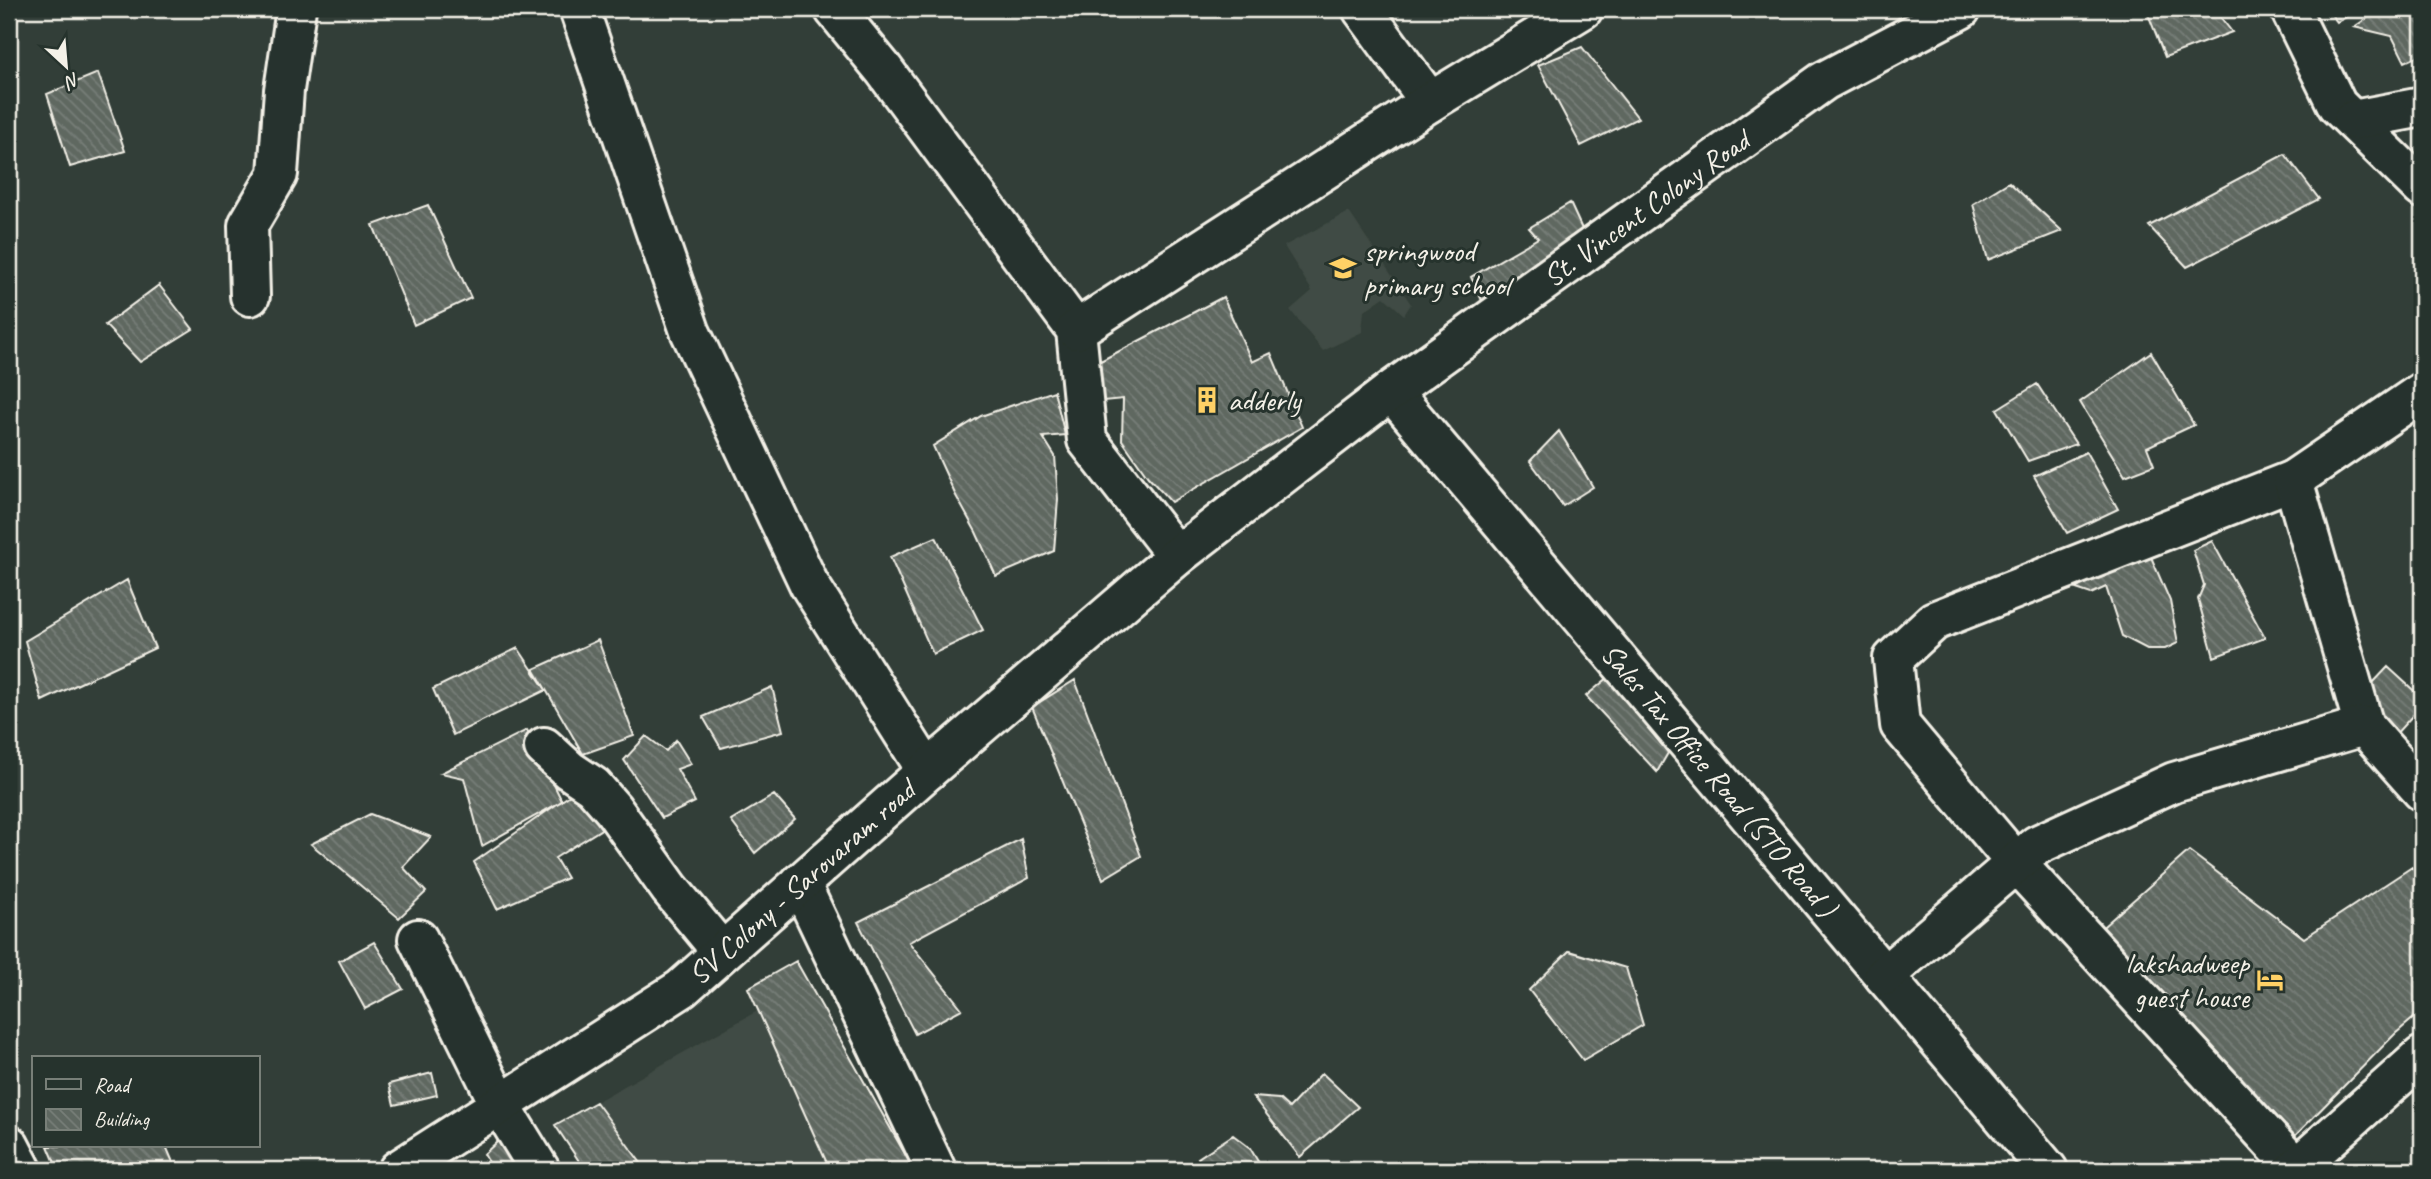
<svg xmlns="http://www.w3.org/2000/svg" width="2431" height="1179" viewBox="0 0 2431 1179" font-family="Caveat,sans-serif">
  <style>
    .built { fill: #404b44 }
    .building { fill: url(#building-back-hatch); stroke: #f4f1e8; stroke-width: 2 }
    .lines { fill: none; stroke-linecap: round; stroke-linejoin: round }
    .minor-casing { stroke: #f4f1e8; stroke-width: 44 }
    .minor { stroke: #26332d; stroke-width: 38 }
    .labels { text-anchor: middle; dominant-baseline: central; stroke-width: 6; stroke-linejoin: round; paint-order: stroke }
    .street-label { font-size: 30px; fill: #f4f1e8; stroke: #26332d }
    .poi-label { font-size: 30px; fill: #f4f1e8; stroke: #26332d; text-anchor: start }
  </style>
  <defs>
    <pattern id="building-back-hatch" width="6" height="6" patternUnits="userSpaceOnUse" patternTransform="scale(1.75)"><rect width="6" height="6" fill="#5f6861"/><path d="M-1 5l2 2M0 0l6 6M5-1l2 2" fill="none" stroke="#777e78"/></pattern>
  </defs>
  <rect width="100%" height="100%" fill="#323e38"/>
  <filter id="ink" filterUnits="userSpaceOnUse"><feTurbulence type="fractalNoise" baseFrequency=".0143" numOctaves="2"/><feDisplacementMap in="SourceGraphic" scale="14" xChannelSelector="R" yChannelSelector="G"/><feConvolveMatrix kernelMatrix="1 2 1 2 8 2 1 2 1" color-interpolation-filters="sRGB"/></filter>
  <g filter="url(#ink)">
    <!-- built -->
    <path class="built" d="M1349 212 1411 304 1404 315 1384 297 1364 311 1362 332 1323 351 1290 310 1312 291 1284 246Z
      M807 983 914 1170H585L555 1125Z"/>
    <!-- building -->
    <path class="building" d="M2164 9H2214L2232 32 2165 57 2148 14Z
      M2327 9H2361L2337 22Z
      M2381 9H2422V54L2405 62 2392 36 2354 27Z
      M1582 47 1638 118 1581 146 1538 65Z
      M98 73 125 151 70 167 47 94Z
      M2285 154 2319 199 2187 267 2149 226Z
      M2009 182 2062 231 1988 260 1973 204Z
      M1570 203 1587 240 1485 307 1471 277 1538 238 1529 228Z
      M428 205 471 298 414 325 373 225Z
      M159 285 193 329 140 362 105 325Z
      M1223 297 1252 362 1271 353 1302 427 1171 502 1148 477 1122 440 1123 399 1103 401 1087 368Z
      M2151 352 2194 425 2147 447 2154 465 2125 476 2080 402Z
      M2037 384 2076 444 2028 461 1997 409Z
      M1054 391 1065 435 1043 437 1055 456 1058 499 1054 551 996 576 976 532 955 494 933 446 981 416Z
      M1559 431 1593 487 1563 506 1530 461Z
      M2086 452 2118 509 2067 533 2034 476Z
      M936 537 983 630 933 654 890 557Z
      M2212 541 2265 638 2214 657 2198 599 2204 585 2193 550Z
      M2145 543 2170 601 2178 643 2165 649H2147L2122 636 2106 587 2091 594 2076 589Z
      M127 580 155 648 42 701 25 641Z
      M598 640 634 736 583 754 534 669Z
      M518 648 546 690 453 735 433 689Z
      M2388 667 2422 698V705L2395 735 2353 704Z
      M1609 677 1668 753 1657 772 1586 696Z
      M1075 680 1141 856 1103 879 1032 707Z
      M772 687 783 731 721 748 703 717Z
      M527 730 562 801 482 846 464 778 441 773Z
      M646 736 666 751 676 740 691 764 677 769 695 802 662 818 624 760Z
      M583 786 603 828 555 858 567 878 497 909 474 862Z
      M774 795 795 819 755 853 731 821Z
      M370 814 431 837 403 867 426 892 399 918 311 844Z
      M1021 839 1029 878 909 942 962 1009 915 1034 858 922Z
      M2189 851 2304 938 2412 867 2422 878V1011L2395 1034 2288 1143 2079 948Z
      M374 942 403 989 365 1009 339 961Z
      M1569 951 1626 968 1643 1025 1583 1060 1529 990Z
      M796 961 914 1170H830L748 988Z
      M432 1073 437 1095 394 1105 389 1084Z
      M1322 1073 1358 1107 1300 1157 1253 1097 1279 1099 1289 1108Z
      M596 1102 646 1170H585L555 1125Z
      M509 1131 529 1170H493L484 1154Z
      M1233 1135 1250 1148 1263 1170H1203L1198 1158Z
      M48 1146H166L175 1167 171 1170H58Z
      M1902 1159 1913 1170H1890Z"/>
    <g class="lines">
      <defs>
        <g id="minor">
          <path d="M579 9 690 331 809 584 927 771"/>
          <path d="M834 9 884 70 1076 330 1087 440 1177 556"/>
          <path d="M1362 9 1430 102"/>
          <path d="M2290 9 2337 105 2422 188"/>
          <path d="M2353 120 2422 107"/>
          <path d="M250 296 248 225 278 174 284 90 296 9"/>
          <path d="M1076 330 1430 102 1583 9"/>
          <path id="s1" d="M1391 391 2048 1170"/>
          <path d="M2293 480 1934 621 1893 659 1900 725 2016 863 2296 1168"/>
          <path d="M2364 726 2293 480 2422 392"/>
          <path d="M544 747 569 770 593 786 613 809 670 889 722 952"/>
          <path d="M800 883 936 1170"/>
          <path d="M418 939 500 1105 540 1170"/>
          <path d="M1884 976 2037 845 2174 782 2364 726 2422 791"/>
          <path d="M9 1145 22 1170"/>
          <path id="s2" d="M398 1170 681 989 927 771 1177 556 1391 391 1824 81 1961 9"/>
          <path d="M2294 1170 2422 1056"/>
        </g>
      </defs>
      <!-- minor casing -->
      <use href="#minor" class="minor-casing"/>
      <!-- minor -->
      <use href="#minor" class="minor"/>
    </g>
  </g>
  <!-- icons -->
  <defs>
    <symbol id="school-bare" viewBox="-9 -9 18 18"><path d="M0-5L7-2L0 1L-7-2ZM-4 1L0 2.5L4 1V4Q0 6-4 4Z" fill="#ffd166" stroke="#26332d" stroke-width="2.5" paint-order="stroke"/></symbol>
    <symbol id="building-bare" viewBox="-9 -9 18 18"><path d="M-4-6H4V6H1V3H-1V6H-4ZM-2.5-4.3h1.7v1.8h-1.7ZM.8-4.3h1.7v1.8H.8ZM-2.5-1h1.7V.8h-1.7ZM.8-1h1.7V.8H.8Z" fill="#ffd166" stroke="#26332d" stroke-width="2.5" paint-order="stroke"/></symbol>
    <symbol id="hotel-bare" viewBox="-9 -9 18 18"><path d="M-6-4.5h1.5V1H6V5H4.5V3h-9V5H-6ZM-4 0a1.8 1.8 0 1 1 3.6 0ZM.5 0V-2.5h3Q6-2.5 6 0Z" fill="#ffd166" stroke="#26332d" stroke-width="2.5" paint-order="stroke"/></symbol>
  </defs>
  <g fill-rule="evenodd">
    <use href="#school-bare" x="1324" y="249" width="38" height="38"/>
    <use href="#building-bare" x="1188" y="381" width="38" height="38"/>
    <use href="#hotel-bare" x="2251" y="961" width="38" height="38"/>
  </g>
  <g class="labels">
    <!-- street labels -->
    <g class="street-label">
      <text stroke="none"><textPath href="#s2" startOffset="1578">St. Vincent Colony Road</textPath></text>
      <text stroke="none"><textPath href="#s1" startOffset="509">Sales Tax Office Road (STO Road )</textPath></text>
      <text stroke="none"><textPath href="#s2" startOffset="497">SV Colony - Sarovaram road</textPath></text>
    </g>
    <!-- poi labels -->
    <g class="poi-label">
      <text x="1364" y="251">springwood<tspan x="1364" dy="34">primary school</tspan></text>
      <text x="1228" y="400">adderly</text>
      <text x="2249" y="963" text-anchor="end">lakshadweep<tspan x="2249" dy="34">guest house</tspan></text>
    </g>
  </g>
  <!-- margin -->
  <rect width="2431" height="1179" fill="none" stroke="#26332d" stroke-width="35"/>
  <rect x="18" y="18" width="2396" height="1144" fill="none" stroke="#f4f1e8" stroke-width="2.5" filter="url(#ink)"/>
  <!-- legend -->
  <rect x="32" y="1056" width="228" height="91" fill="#26332d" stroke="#787f78" stroke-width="2"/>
  <rect x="46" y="1079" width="35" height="10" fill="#26332d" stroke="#787f78" stroke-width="2"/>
  <text x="94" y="1092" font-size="21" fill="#f4f1e8">Road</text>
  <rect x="46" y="1109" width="35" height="21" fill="url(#building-back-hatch)" stroke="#787f78" stroke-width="2"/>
  <text x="94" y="1126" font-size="21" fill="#f4f1e8">Building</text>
  <!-- north arrow -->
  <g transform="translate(66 66) rotate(154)" stroke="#26332d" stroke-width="5" paint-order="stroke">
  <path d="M0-5L12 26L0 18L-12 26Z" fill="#f4f1e8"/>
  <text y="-10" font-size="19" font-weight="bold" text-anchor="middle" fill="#f4f1e8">N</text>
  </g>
</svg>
